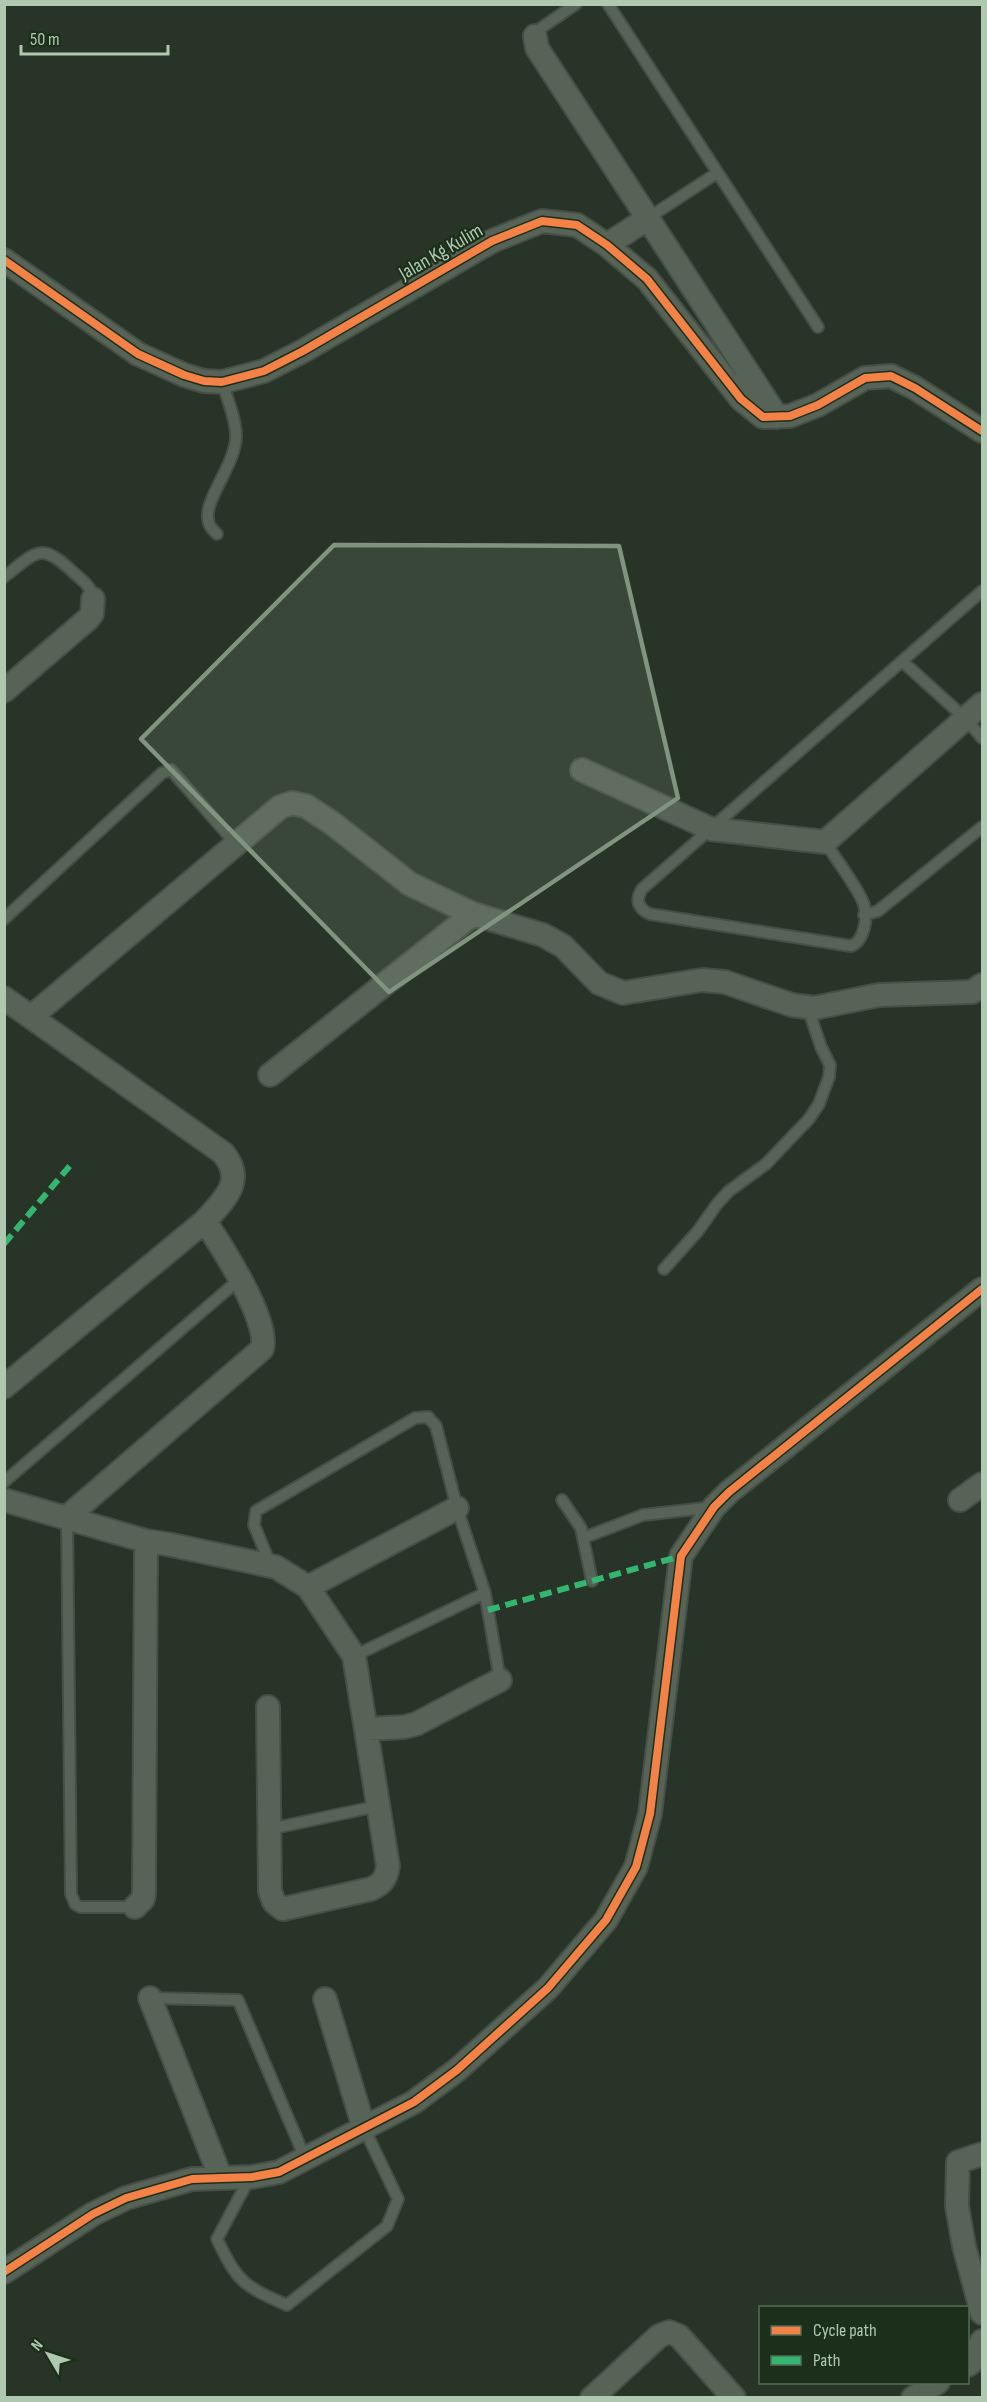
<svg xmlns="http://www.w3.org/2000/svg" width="987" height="2402" viewBox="0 0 987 2402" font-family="'Sofia Sans Condensed',sans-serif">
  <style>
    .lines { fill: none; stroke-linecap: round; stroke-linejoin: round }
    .service-casing { stroke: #454f45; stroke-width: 14 }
    .minor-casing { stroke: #454f45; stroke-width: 26 }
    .service { stroke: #586357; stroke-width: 10 }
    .minor { stroke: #586357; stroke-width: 22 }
    .quiet { stroke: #33b770; stroke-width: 6; stroke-dasharray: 12 6; stroke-linecap: butt }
    .cycleway-casing { stroke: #1b2f1a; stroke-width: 11 }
    .cycleway { stroke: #f48246; stroke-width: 8 }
    .marked { fill: #809480; fill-opacity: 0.2; stroke: #809480; stroke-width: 4.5; stroke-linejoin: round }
    .labels { text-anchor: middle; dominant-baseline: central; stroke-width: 4.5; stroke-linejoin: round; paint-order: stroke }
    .street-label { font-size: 20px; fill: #b0c7b0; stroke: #1b2f1a }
  </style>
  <rect width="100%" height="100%" fill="#273427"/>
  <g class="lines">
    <defs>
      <path id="service" d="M608 4 818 327
        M535 36 541 28 576 4
        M648 218 717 173
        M217 534C212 529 208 525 208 518 205 499 236 463 236 436 236 419 227 398 222 382
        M4 577C38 550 41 542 74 573 83 581 92 587 93 599
        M903 662 966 719 982 738
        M825 842C833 855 861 892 864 905 868 919 864 941 851 946L650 914C638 909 635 900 642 889L982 591
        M864 915 878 911 982 827
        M4 919 162 773 171 770 236 844
        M664 1269 698 1231 717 1204 729 1191 766 1164 809 1119 819 1104 829 1077 830 1065 821 1047 811 1017 806 1009
        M4 1482 241 1278
        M562 1500 581 1528 592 1581
        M67 1517 71 1894 75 1904 80 1907H135
        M583 1538 643 1515 714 1507
        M271 1566 254 1525 256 1511 415 1418 428 1417 436 1426 457 1508 485 1593 500 1680
        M354 1656 485 1593
        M270 1829 378 1806
        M150 1998 238 2000 305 2158
        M250 2177 217 2239C237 2281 243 2286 287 2305L387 2226 398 2199 364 2128"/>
      <path id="minor" d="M535 36 537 48 777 417
        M607 245 648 218
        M4 260 138 354 184 375 204 381 222 382 264 371 303 351 492 241 542 221 577 225 607 245 647 279 741 399 763 417 790 416 818 405 865 378 891 376 915 388 982 431
        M4 691 88 619 92 614 93 599
        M582 770 711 829 825 842 982 704
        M4 998 223 1153C246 1180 225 1199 205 1221
        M31 1017 280 807 292 803 306 806 332 823 410 884 473 914 543 935 563 946 599 983 623 993 702 980 725 982 792 1005 814 1008 879 995 972 992 982 985
        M270 1075 473 914
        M4 1387 205 1221C220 1244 271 1322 262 1349L67 1517
        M4 1500 146 1541 167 1544 276 1567 308 1587 354 1656 388 1866C386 1879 382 1884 371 1889L283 1909 274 1902 270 1891 268 1707
        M960 1500 982 1484
        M308 1587 457 1508
        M367 1729 404 1727 416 1724 500 1680
        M135 1907 143 1899 144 1893 146 1541
        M150 1998 220 2176
        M325 1999 364 2128
        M982 2154 958 2162 957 2206 964 2246 982 2313
        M4 2272 93 2214 126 2198 192 2179 252 2177 279 2172 414 2102 457 2070 548 1988 606 1920 636 1867 650 1814 681 1556 714 1507 729 1492 982 1289
        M968 2365 972 2362 982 2341
        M592 2398 659 2336 669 2332 679 2336 734 2398
        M913 2398 938 2382"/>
    </defs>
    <!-- service casing -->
    <use href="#service" class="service-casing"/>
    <!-- minor casing -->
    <use href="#minor" class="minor-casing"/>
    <!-- service -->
    <use href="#service" class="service"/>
    <!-- minor -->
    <use href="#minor" class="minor"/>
    <!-- quiet -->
    <path class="quiet" d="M4 1244 73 1162
      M488 1610 681 1556"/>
    <defs>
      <path id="cycleway" d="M4 260 138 354 184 375 204 381 222 382 264 371 303 351 492 241 542 221 577 225 607 245 647 279 741 399 763 417 790 416 818 405 865 378 891 376 915 388 982 431
        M4 2272 93 2214 126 2198 192 2179 252 2177 279 2172 414 2102 457 2070 548 1988 606 1920 636 1867 650 1814 681 1556 714 1507 729 1492 982 1289"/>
    </defs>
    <!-- cycleway casing -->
    <use href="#cycleway" class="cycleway-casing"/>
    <!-- cycleway -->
    <use href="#cycleway" class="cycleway"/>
  </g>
  <!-- marked area -->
  <path class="marked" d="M334 545 619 546 678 798 389 992 141 739Z"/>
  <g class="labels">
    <!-- street labels -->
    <g class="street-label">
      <text transform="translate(441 252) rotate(-30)">Jalan Kg Kulim</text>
    </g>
  </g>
  <!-- border -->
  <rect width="987" height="2402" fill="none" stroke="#b0c7b0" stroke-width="12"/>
  <!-- legend -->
  <rect x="759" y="2306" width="210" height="78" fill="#1b2f1a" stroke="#576c56" stroke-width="1.5"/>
  <rect x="771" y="2326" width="30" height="9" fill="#f48246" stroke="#576c56" stroke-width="1.5"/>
  <text x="813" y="2336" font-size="18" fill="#b0c7b0">Cycle path</text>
  <rect x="771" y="2356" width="30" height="9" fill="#33b770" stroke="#576c56" stroke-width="1.5"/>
  <text x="813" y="2366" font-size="18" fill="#b0c7b0">Path</text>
  <!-- north arrow -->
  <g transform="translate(48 2354) rotate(309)" stroke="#1b2f1a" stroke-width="4.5" paint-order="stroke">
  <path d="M0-4.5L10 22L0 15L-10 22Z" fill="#b0c7b0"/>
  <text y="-9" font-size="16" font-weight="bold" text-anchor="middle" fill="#b0c7b0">N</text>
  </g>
  <!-- scale -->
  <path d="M21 45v9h147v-9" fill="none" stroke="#b0c7b0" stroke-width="3"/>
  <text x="30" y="45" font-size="18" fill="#b0c7b0" stroke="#1b2f1a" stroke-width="4.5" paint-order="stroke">50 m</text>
</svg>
